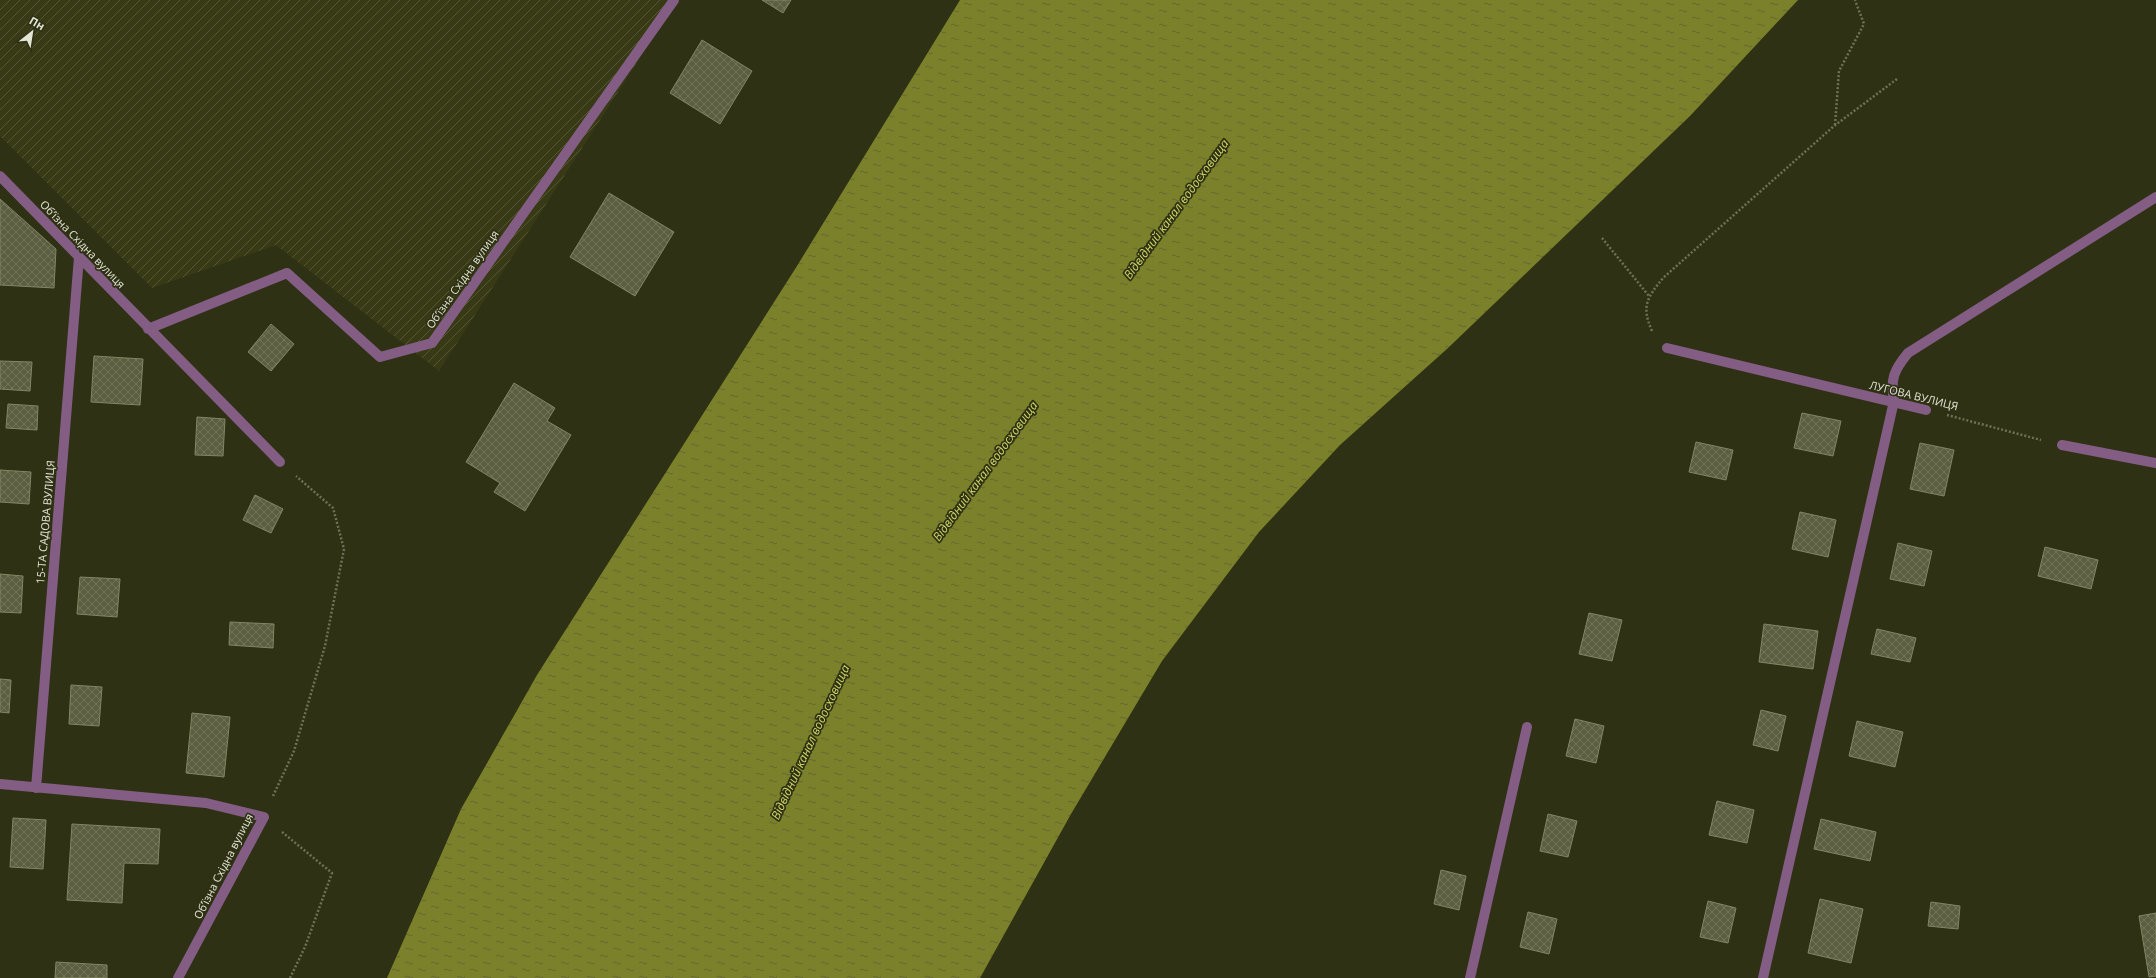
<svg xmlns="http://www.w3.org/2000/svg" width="2156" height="978" viewBox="0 0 2156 978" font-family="'Open Sans',sans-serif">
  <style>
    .industrial { fill: url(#industrial-furrows) }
    .water { fill: url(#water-ripples) }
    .building { fill: url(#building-cross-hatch); stroke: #838665 }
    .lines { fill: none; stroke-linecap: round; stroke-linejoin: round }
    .path { stroke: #6f7158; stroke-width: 2.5; stroke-dasharray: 2 2; stroke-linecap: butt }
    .minor { stroke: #835d84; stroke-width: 10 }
    .labels { text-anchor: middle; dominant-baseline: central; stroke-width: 3.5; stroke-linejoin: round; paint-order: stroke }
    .street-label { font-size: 11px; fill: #e3e5d4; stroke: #2f3114 }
    .water-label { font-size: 12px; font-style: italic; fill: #d2d967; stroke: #2f3114 }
  </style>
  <defs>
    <pattern id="industrial-furrows" width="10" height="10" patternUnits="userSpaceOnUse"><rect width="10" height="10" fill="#373a14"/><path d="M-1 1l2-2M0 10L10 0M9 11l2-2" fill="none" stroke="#545635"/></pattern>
    <pattern id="water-ripples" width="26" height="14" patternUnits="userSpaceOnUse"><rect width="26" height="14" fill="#7b802a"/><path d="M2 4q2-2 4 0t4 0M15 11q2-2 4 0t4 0" fill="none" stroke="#656833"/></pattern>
    <pattern id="building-cross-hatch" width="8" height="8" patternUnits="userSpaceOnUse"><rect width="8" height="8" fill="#5b5e3f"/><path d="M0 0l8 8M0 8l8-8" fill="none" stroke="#72755a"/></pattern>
  </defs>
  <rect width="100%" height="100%" fill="#2f3114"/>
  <!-- industrial -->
  <path class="industrial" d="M0 0H677L439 371 276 245 152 288 0 136Z"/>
  <!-- water -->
  <path class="water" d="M960 0H1798L1690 116 1448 348 1340 445 1259 532 1162 661 1071 814 980 978H387L461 809 537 675 797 266Z"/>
  <!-- building -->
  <path class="building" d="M762 0H791L783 13Z
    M702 40 752 71 720 124 670 93Z
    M609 193 674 232 635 296 570 257Z
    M0 199 56 249 54 288 0 285Z
    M271 324 294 344 271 371 248 352Z
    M94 356 143 359 140 405 91 402Z
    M0 361 32 362 30 391 0 389Z
    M514 383 555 408 547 421 571 435 525 511 494 492 500 483 466 462Z
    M8 404 38 406 37 430 6 428Z
    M1802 413 1841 421 1833 456 1794 448Z
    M197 417 225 419 223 456 195 455Z
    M1696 442 1733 450 1726 480 1689 472Z
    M1920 443 1954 450 1944 496 1910 489Z
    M0 470 31 472 29 504 0 502Z
    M255 495 283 509 271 533 243 520Z
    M1800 512 1836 520 1828 557 1792 549Z
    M1898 543 1932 551 1924 586 1890 579Z
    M2045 547 2098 560 2091 589 2038 576Z
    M0 574 23 576 21 613 0 612Z
    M80 577 120 579 117 617 77 614Z
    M1589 613 1622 620 1612 661 1579 654Z
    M230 622 274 624 273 648 229 645Z
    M1764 624 1818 631 1813 669 1759 662Z
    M1877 629 1916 638 1910 662 1871 654Z
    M0 679 11 680 9 713 0 712Z
    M71 685 102 687 99 726 69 724Z
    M1761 710 1786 716 1778 751 1753 745Z
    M192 713 230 717 224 777 186 773Z
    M1575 719 1604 726 1596 763 1566 756Z
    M1857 721 1903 732 1895 767 1849 756Z
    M1717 801 1754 810 1747 843 1709 835Z
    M1548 814 1577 821 1568 857 1540 851Z
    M13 818 46 820 43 869 10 867Z
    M1821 819 1876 832 1870 861 1814 849Z
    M72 824 160 829 158 864 124 863 122 903 67 900Z
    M1441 870 1466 876 1459 910 1434 904Z
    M1820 899 1863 909 1851 963 1808 953Z
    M1708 901 1736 908 1728 943 1700 937Z
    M1931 902 1960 906 1958 929 1928 926Z
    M1528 912 1557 919 1549 954 1520 947Z
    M2156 913V976L2149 977 2139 916Z
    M56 962 107 965V978H55Z"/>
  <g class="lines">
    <!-- path -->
    <path class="path" d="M1835 125 1839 71 1864 24 1855 0
      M1602 238 1649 296
      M1652 331C1641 306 1647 298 1663 278L1834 126 1897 79
      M1947 415 2041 440
      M273 796 294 751 325 646 344 549 333 508 296 476
      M282 832 332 873 305 947 290 978"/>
    <!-- minor -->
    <path class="minor" d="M0 176 280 462
      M148 329 287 273 380 357 432 343 674 0
      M1667 348 1926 410
      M2062 445 2156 463
      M0 784 206 803 264 817 178 978
      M36 788 79 257
      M1470 978 1527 727
      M1763 978 1894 401C1890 379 1894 370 1908 353L2156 197"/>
  </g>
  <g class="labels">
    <!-- street labels -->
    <g class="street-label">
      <text transform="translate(83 244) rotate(46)">Обʼїзна Східна вулиця</text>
      <text transform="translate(462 279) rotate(-55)">Обʼїзна Східна вулиця</text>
      <text transform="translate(1914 395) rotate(14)">ЛУГОВА ВУЛИЦЯ</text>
      <text transform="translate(45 522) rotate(-85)">15-ТА САДОВА ВУЛИЦЯ</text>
      <text transform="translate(223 866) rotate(-63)">Обʼїзна Східна вулиця</text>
    </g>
    <!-- water labels -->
    <g class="water-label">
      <text transform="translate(1176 209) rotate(-54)">Відвідний канал водосховища</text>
      <text transform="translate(985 471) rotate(-54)">Відвідний канал водосховища</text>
      <text transform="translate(810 742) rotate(-65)">Відвідний канал водосховища</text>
    </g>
  </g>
  <!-- north arrow -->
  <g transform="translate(32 32) rotate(30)" stroke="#2f3114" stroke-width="3" paint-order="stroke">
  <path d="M0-3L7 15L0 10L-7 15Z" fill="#e3e5d4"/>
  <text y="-6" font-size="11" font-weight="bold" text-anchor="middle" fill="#e3e5d4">Пн</text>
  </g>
</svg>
